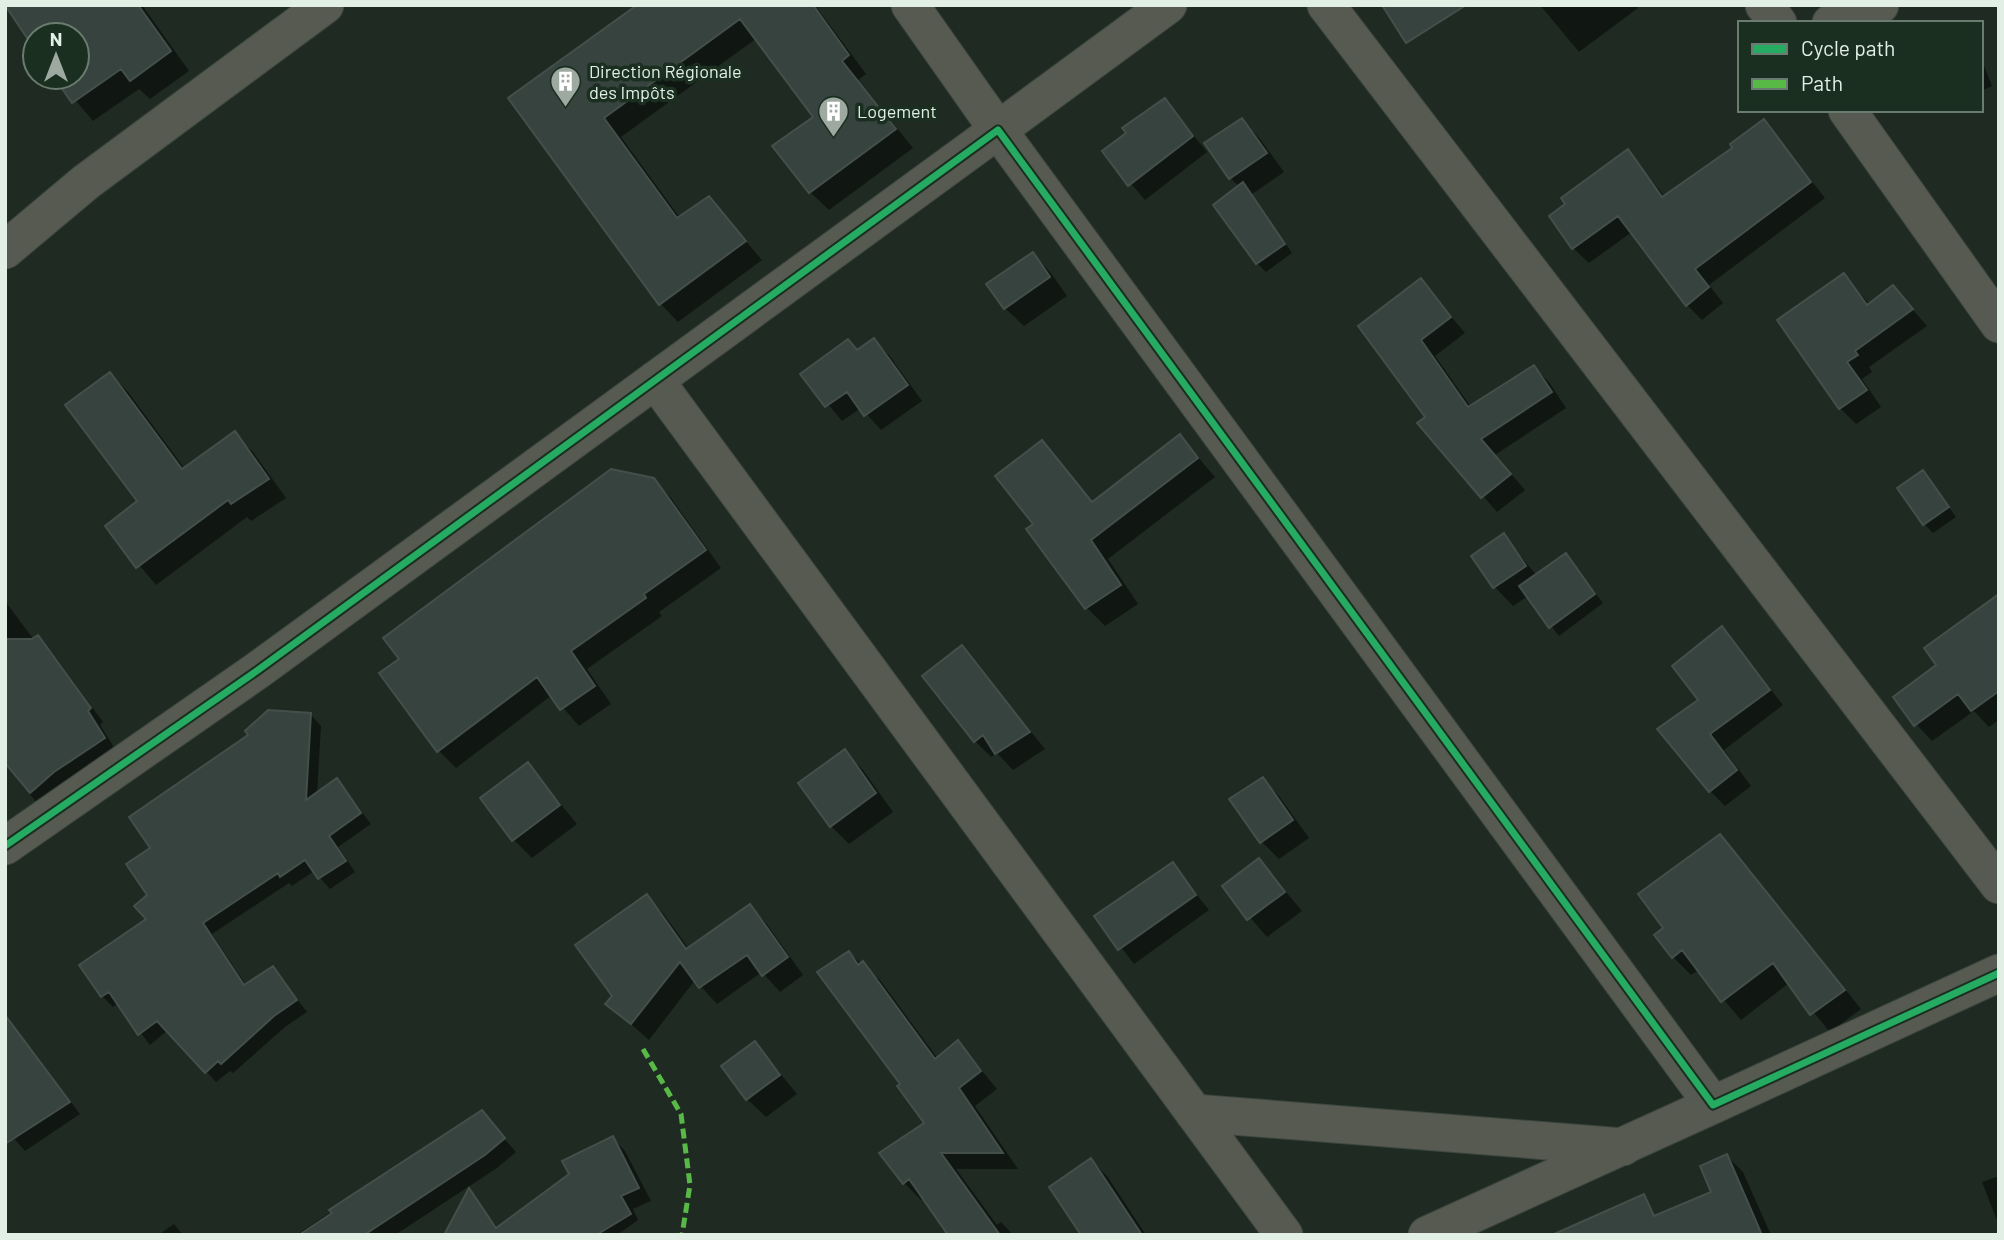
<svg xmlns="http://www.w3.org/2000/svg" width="2004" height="1240" viewBox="0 0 2004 1240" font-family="Barlow,sans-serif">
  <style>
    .shadow { fill: #0007 }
    .building { fill: #37433e; stroke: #444f4b; stroke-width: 2 }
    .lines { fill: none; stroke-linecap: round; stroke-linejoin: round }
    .street-casing { stroke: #3b453e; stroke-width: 39 }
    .street { stroke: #565a50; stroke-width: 37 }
    .quiet { stroke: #58b947; stroke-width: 5; stroke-dasharray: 10 5; stroke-linecap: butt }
    .cycleway-casing { stroke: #1a2f20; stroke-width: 11 }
    .cycleway { stroke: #26ab63; stroke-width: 7 }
    .labels { text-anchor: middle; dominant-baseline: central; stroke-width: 7; stroke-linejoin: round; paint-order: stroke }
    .poi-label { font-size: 18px; fill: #e2efe5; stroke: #1a2f20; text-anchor: start }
  </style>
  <rect width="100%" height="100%" fill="#1f2a22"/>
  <!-- shadow -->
  <path class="shadow" d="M5 5H142L189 71 150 99 139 89 93 121 56 77H77V35H35V48Z
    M640 5H815L866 74 858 80 913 148 829 210 810 192 815 117 757 38 621 137 680 218 709 198 762 260 678 322 660 303 511 99Z
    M1540 5H1637L1638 8 1579 52Z
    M1981 58 1992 86 1981 91Z
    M1165 100 1207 152 1145 200 1104 152Z
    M1242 120 1260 139 1284 172 1252 194 1292 253 1266 272 1257 263 1240 187 1230 178Z
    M1764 121 1825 198 1709 285 1723 303 1702 320 1687 305 1632 232 1589 263 1573 248 1628 151 1665 197 1735 148Z
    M1033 254 1051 273 1067 296 1024 326 1005 308Z
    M1844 275 1870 305 1893 287 1927 326 1869 367 1872 372 1862 379 1881 407 1856 424 1840 408Z
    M1421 281 1465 333 1435 356 1471 407 1534 367 1549 382 1566 408 1495 455 1525 490 1497 512 1420 423 1427 417 1360 327Z
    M873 340 889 355 922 401 881 430 861 408 842 421 803 374 848 341 858 351Z
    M110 374 128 392 185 469 234 434 253 452 286 498 251 521 247 517 156 585 107 527 140 502Z
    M1180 436 1215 477 1108 559 1138 604 1105 626 1087 608 1035 525 1042 442 1094 502Z
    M1923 472 1956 517 1933 533 1924 524Z
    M653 480 671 498 721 568 659 612 662 616 587 669 611 704 579 726 552 695 456 768 439 751 381 673Z
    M1504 536 1537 576 1566 555 1603 603 1559 636 1528 596 1513 606 1495 587 1473 556Z
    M1999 595V720L1989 727 1974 711 1932 741 1916 724 1939 666Z
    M5 601 34 640 38 637 51 651 103 722 100 725 117 752 40 807 5 763Z
    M1722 628 1783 705 1724 750 1751 786 1725 806 1710 791 1700 700Z
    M962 647 1045 749 1013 770 997 753 991 757 975 741Z
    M311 715 321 726 317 794 337 780 371 824 338 847 355 872 330 889 314 871 292 886 289 883 212 934 246 985 273 968 307 1012 285 1027 233 1073 230 1071 216 1082 168 1030 150 1045 118 1003 113 1007 102 996 149 920 153 848Z
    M845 752 863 770 893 812 849 844 831 826Z
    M528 764 577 824 532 858 514 840Z
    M1262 779 1279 796 1309 838 1279 859 1262 842 1232 800Z
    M1720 837 1738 855 1861 1009 1830 1032 1789 983 1741 1020 1699 970 1691 975 1673 957 1666 928Z
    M1259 860 1302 911 1267 937 1224 887Z
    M1172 864 1209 910 1134 964 1097 916Z
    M646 896 663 913 689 949 750 907 766 923 803 975 780 992 762 972 717 1004 695 980 649 1040 608 1004 614 996Z
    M849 953 880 980 938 1059 958 1042 997 1089 975 1106 1018 1169H956L997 1225 1001 1222 1013 1235H950L924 1198 921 1200 904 1183 926 1123 903 1084Z
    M5 1015 80 1114 25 1151 5 1128Z
    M755 1043 797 1094 766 1117 747 1099Z
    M481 1113 516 1152 497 1168 395 1235H296Z
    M613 1138 625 1151 651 1201 633 1209 638 1220 617 1235H446L469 1191 498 1228 571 1174Z
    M1727 1156 1743 1172 1771 1235H1674L1714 1193Z
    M1091 1160 1107 1176 1146 1235H1084Z
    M1999 1176V1226L1982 1182Z
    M174 1224 183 1235H158Z"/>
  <!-- building -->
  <path class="building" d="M5 5H138L171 51 130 81 121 69 72 103 54 77H77V35H35V50Z
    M637 5H813L849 55 842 61 896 129 809 193 772 146 813 117 740 19 604 118 677 218 709 196 746 241 659 305 508 98Z
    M1382 5H1466L1406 43Z
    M1165 98 1193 136 1128 186 1102 151 1126 133 1122 128Z
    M1242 118 1267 153 1229 179 1204 143Z
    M1764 119 1811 182 1695 269 1709 287 1686 306 1618 216 1572 249 1549 216 1565 204 1561 198 1628 149 1662 197 1732 148 1730 144Z
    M1243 182 1285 244 1256 264 1213 205Z
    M1033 252 1050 277 1004 309 986 284Z
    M1844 273 1867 305 1893 285 1913 309 1855 351 1858 355 1847 362 1867 390 1839 409 1777 320Z
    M1421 278 1451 317 1421 340 1468 407 1534 365 1552 392 1481 439 1511 474 1481 498 1417 423 1425 417 1358 326Z
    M874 338 908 385 864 416 847 392 825 407 800 374 848 339 857 350Z
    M110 372 182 469 235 431 269 479 231 504 228 500 136 568 105 526 137 501 65 405Z
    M1180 434 1198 458 1091 540 1121 585 1085 609 1026 529 1033 524 995 476 1042 440 1092 502Z
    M611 469 654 478 706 550 644 594 646 598 571 651 595 686 560 710 537 677 437 752 379 673 399 659 383 638Z
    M1923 470 1949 507 1923 525 1897 488Z
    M1504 533 1526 566 1493 588 1471 556Z
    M1566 553 1595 594 1549 628 1519 586Z
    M1999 594V691L1971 711 1958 694 1914 726 1893 697 1936 665 1924 648Z
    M1722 626 1770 690 1710 734 1737 770 1709 792 1657 729 1698 700 1672 666Z
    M38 635 91 708 88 711 105 738 54 772 30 793 5 763V639H32Z
    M962 645 1030 732 995 754 983 735 974 742 922 676Z
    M268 710 311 713 306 800 337 778 361 813 329 836 346 861 318 879 305 860 280 877 278 873 203 923 244 985 273 966 297 1000 274 1016 221 1064 218 1061 205 1073 157 1021 138 1035 109 992 101 997 79 965 146 919 134 906 147 895 126 864 150 848 129 817 248 735 245 731Z
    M845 749 876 793 830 827 798 783Z
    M528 762 560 805 512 841 480 798Z
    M1263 777 1293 820 1260 843 1229 799Z
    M1720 834 1845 990 1810 1015 1773 963 1721 1002 1682 950 1672 958 1654 935 1663 928 1638 894Z
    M1259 858 1285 892 1247 920 1222 886Z
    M1173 862 1196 895 1118 950 1094 916Z
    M647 894 686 949 750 904 788 957 762 976 747 955 699 988 680 962 631 1024 605 1004 612 996 575 945Z
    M849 951 858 965 863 961 935 1059 958 1040 981 1071 959 1088 1003 1153H941L1000 1235H948L909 1179 903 1184 879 1153 924 1123 897 1086 900 1084 817 972Z
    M5 1015 70 1102 5 1144Z
    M755 1041 780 1075 746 1100 721 1066Z
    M482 1110 505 1138 485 1155 364 1235H299L332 1213 329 1210Z
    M613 1136 639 1188 621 1196 631 1214 596 1235H444L469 1188 496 1228 569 1174 562 1161Z
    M1727 1154 1762 1235H1552L1644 1194 1654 1216 1711 1192 1700 1166Z
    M1091 1158 1142 1235H1081L1049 1187Z"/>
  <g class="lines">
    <defs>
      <path id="street" d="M910 5 998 130 1168 5
        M1326 5 1999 885
        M1764 5 1778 23
        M1831 23 1880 5
        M1847 110 1999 324
        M5 250 86 182 325 5
        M655 380 1284 1235
        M5 846 258 670 998 130 1713 1105 1999 973
        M1194 1113 1623 1147
        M1427 1235 1713 1105"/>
    </defs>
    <!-- street casing -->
    <use href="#street" class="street-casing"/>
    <!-- street -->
    <use href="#street" class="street"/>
    <!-- quiet -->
    <path class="quiet" d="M643 1049 681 1114 690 1185 682 1235"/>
    <defs>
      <path id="cycleway" d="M5 846 258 670 998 130 1713 1105 1999 973"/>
    </defs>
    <!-- cycleway casing -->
    <use href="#cycleway" class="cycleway-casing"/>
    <!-- cycleway -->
    <use href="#cycleway" class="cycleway"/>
  </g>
  <!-- icons -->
  <defs>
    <symbol id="building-pin" viewBox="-11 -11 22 30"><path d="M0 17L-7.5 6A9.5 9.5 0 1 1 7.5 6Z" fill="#9eaaa1" stroke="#1a2f20"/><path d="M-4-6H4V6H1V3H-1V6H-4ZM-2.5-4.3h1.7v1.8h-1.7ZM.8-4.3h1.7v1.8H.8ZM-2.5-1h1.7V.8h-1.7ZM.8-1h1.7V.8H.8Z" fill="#fff"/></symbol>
  </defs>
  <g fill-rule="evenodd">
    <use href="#building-pin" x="548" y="64" width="35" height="47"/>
    <use href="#building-pin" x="816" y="94" width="35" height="47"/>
  </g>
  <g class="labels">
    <!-- poi labels -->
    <g class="poi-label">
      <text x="589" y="71">Direction Régionale<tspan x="589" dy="21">des Impôts</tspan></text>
      <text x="857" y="111">Logement</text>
    </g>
  </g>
  <!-- border -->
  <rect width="2004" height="1240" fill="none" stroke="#e2efe5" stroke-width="14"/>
  <!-- legend -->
  <rect x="1738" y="21" width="245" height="91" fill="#1a2f20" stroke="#6a7c6f" stroke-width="2"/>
  <rect x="1752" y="44" width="35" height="10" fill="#26ab63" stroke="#6a7c6f" stroke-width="2"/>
  <text x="1801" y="56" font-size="21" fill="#e2efe5">Cycle path</text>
  <rect x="1752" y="79" width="35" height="10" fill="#58b947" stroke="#6a7c6f" stroke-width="2"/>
  <text x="1801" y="91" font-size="21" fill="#e2efe5">Path</text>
  <!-- north arrow -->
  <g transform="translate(56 56)"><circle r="33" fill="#1a2f20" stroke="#6a7c6f" stroke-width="2"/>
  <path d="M0-5L12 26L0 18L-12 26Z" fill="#9eaaa1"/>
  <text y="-10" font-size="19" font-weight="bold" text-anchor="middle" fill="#e2efe5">N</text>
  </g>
</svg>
